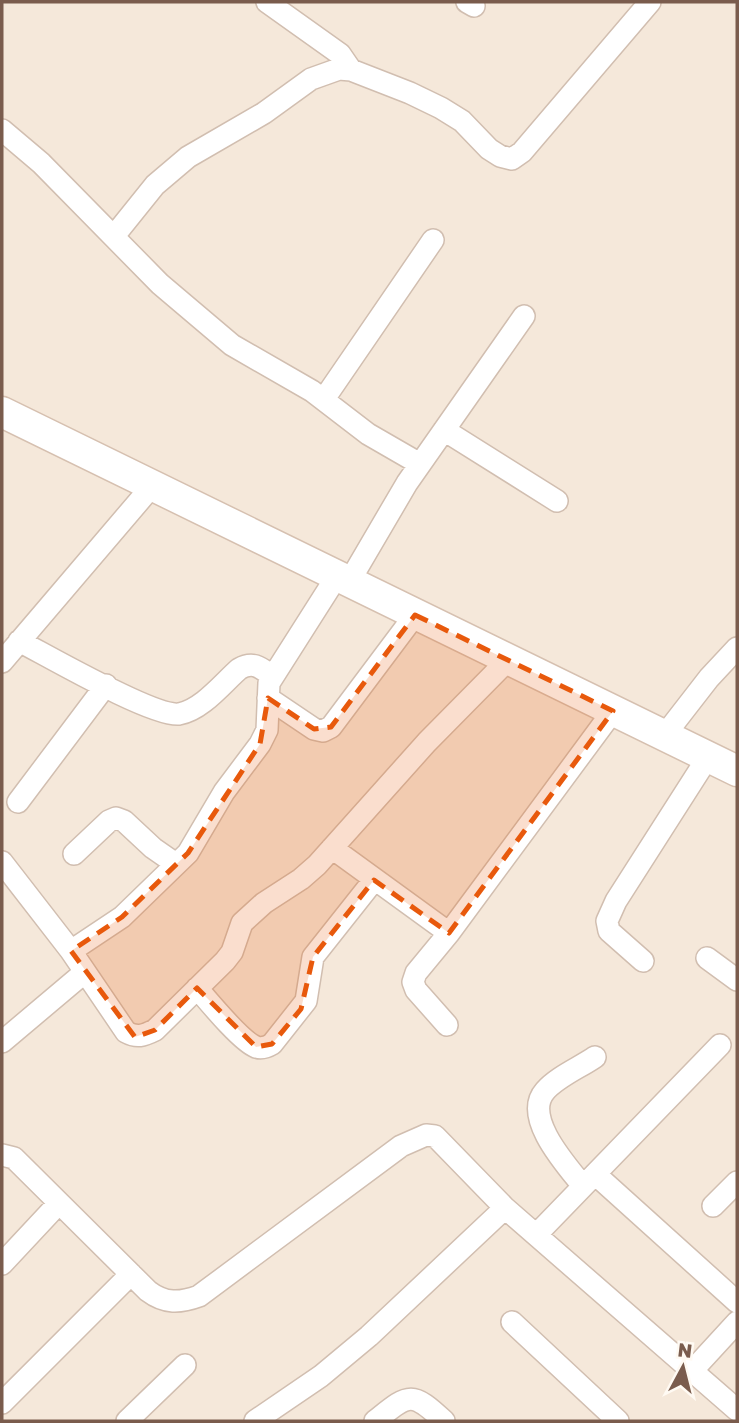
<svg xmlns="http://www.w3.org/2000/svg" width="739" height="1423" viewBox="0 0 739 1423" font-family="'Golos Text',sans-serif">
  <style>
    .residential { fill: #f5e8da }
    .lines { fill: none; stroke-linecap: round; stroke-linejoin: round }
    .street-casing { stroke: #d1beb0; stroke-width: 24 }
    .secondary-casing { stroke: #d6c0b0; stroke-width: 33 }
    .street { stroke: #fff; stroke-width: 21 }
    .secondary { stroke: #fff; stroke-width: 30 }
    .marked { fill: #e8590c; fill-opacity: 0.2; stroke: #e8590c; stroke-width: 5; stroke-dasharray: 14 9; stroke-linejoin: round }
  </style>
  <rect width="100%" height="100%" fill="#fdf6ec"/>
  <!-- residential -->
  <path class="residential" d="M2 2H737V1421H2Z"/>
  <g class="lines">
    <defs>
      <path id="street" d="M267 2 340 54 351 70
        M467 2 474 6
        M2 130 41 163 160 284 232 345 312 391 368 434 420 464
        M114 236 155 185 188 157 264 113 311 79 339 69 351 70 410 93 441 108 462 121 489 149 500 156 512 159 522 152 650 2
        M324 399 433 240
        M444 430 557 501
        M349 582 407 483 524 316
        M19 641C48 656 153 717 179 714 202 710 223 683 239 669 253 661 260 667 272 676
        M2 662 152 486
        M268 698 314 729 323 731 331 727 415 615
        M664 736 709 678 737 648
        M18 802 106 685
        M332 848 449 933
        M74 854 109 821 116 818 124 821 153 848 176 864
        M2 862 71 951 126 1032C137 1038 143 1036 155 1030L225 961 232 952 242 923 264 903 301 879 317 865 427 742 508 660
        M71 951 122 917 188 853 224 792 260 744 267 730 269 683 337 576
        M707 958 737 980
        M643 961 609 931 607 921 616 901 708 757
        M197 988C209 1002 241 1041 256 1047 262 1049 267 1047 272 1044L306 1001 313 957 374 880
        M447 1025 416 990 413 982 416 973 449 933 613 711
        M2 1042 85 972
        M2 1155 14 1158 148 1291C165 1304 180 1303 199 1296L401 1146 426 1135 435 1136 505 1208 737 1410
        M595 1174 737 1302
        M583 1186C567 1166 522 1117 545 1091 557 1077 579 1068 595 1057
        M713 1206 737 1182
        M536 1235 720 1045
        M2 1264 59 1203
        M512 1322 618 1421
        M692 1371 737 1322
        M2 1403 131 1274
        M127 1421 185 1365
        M255 1421 321 1376 369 1336 505 1208
        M375 1421C409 1394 411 1390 444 1421"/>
      <path id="secondary" d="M2 412 737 771"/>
    </defs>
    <!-- street casing -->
    <use href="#street" class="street-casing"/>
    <!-- secondary casing -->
    <use href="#secondary" class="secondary-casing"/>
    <!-- street -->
    <use href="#street" class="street"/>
    <!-- secondary -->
    <use href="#secondary" class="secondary"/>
  </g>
  <!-- marked area -->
  <path class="marked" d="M415 615 613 711 449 933 374 880 313 957 301 1009 272 1044 256 1047 197 988 155 1030 135 1037 71 951 122 917 188 853 260 744 268 698 314 729 331 727Z"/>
  <!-- border -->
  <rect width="739" height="1423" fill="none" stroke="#7a5c4d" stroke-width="7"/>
  <!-- north arrow -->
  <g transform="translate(683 1367) rotate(7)" stroke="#fffaf3" stroke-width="5" paint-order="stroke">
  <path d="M0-5L12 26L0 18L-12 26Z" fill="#7a5c4d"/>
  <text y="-10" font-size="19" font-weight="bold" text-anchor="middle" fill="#7a5c4d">N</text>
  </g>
</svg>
